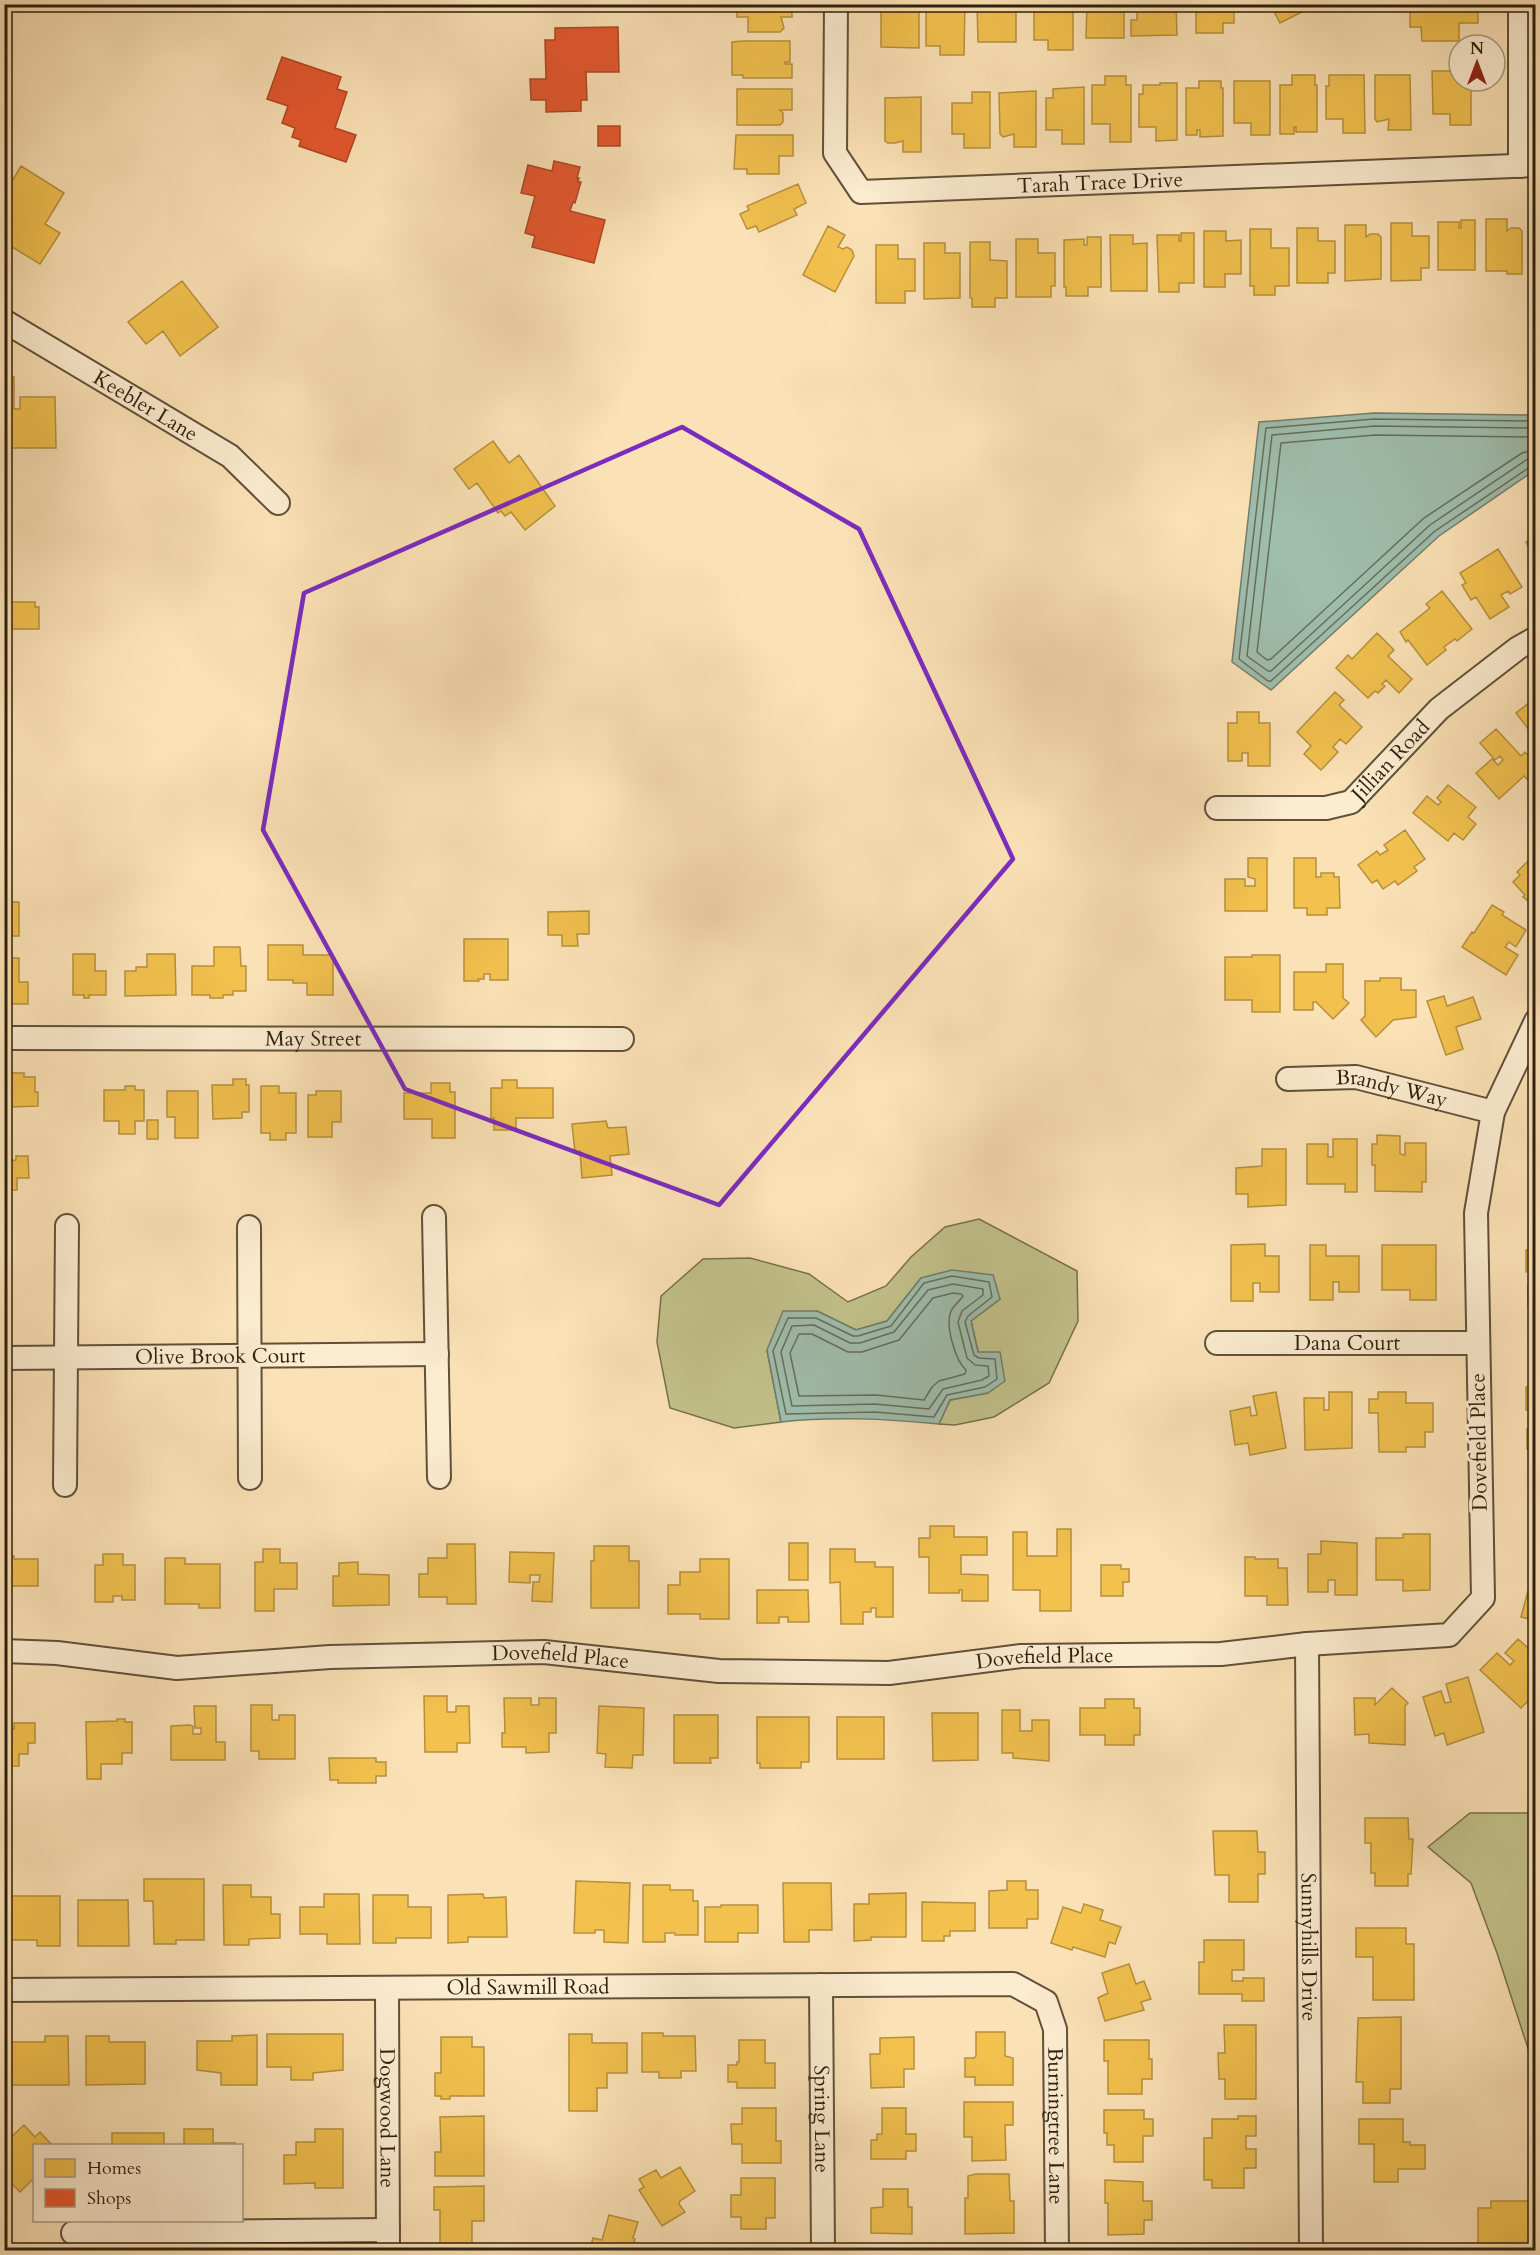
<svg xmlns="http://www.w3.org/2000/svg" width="1540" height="2255" viewBox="0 0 1540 2255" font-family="Cardo,serif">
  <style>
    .green { fill: #c3c28b; stroke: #78704e; stroke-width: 1.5 }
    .water { fill: #9fbead; stroke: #717e6e; stroke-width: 1.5 }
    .homes { fill: #f2c14e; stroke: #b7903b; stroke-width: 1.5 }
    .shops { fill: #e4572e; stroke: #ad4625; stroke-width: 1.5 }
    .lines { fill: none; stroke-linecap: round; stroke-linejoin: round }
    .shore { stroke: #666e5e; stroke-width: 1.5 }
    .street-casing { stroke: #60503a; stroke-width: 26 }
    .street { stroke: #fcecd0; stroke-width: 22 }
    .marked { fill: none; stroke: #7b2cbf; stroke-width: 4.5; stroke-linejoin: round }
    .labels { text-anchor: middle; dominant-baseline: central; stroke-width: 6; stroke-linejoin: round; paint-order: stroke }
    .street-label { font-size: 21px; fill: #2d1f10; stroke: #fcecd0 }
  </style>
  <rect width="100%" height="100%" fill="#fbe2b6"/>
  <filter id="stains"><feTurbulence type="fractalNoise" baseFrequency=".00333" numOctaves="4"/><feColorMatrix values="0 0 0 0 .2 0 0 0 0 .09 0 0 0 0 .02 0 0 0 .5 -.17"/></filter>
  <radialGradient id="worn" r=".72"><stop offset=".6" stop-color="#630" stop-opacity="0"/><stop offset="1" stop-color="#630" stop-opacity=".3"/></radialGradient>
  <!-- green -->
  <path class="green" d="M979 1219 1077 1271 1078 1321 1049 1383 994 1417 955 1425 939 1424 950 1400 988 1393 971 1321 1000 1299 921 1278 887 1321 856 1330 817 1311 767 1350 781 1422 734 1428 670 1408 657 1342 661 1296 703 1259 750 1258 809 1274 848 1302 886 1286 911 1257 945 1227Z
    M1470 1813H1535V2070L1497 1953 1471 1883 1428 1847Z"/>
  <!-- water -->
  <path class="water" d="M1374 413 1535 415V470L1439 536 1271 690 1232 662 1259 422Z
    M952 1270 993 1275 1000 1299 971 1321 978 1352H1000L1005 1381 988 1393 950 1400 939 1424C886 1419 834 1416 781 1422L767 1350 783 1311H817L856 1330 887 1321 921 1278Z"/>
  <!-- homes -->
  <path class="homes" d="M737 4H792V17H781L784 28 780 32H748V17H737Z
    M881 4H919V48L881 47Z
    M926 4H965L964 55H940V46H926Z
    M977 4H1016V42H978Z
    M1034 4H1073V50H1048V40H1034Z
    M1087 4H1124V38H1086Z
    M1137 4H1176L1177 35 1131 36V20H1137Z
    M1196 4H1234V23H1223V33H1196Z
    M1270 4H1314V6L1280 23Z
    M1478 4V23H1459V41H1422L1421 27H1410V5Z
    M743 41H790V62H785V64H792V78H743V75H732V42Z
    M1432 71H1459V81L1471 82V125H1450V114H1433Z
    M1292 75H1315V85H1317V132H1296V127H1294V134H1280V85H1292Z
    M1329 75H1364L1365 133H1343V119H1326V86H1329Z
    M1375 75H1410L1411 130H1388L1389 119 1377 122 1375 119Z
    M1105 76H1126V85H1131V142H1110V124H1092V85H1105Z
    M1199 81H1221V88H1223V136L1200 137V130H1197V135H1186V88H1199Z
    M1234 81H1270V135H1251V123H1234Z
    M1160 83H1177V140L1156 141V127H1139V94H1143V85H1160Z
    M1084 87V144H1062V130H1046V98H1053V89Z
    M737 89H792V110H780L783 113V122L780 125H737Z
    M1036 91V147H1014V134L1003 137 1000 134 999 93Z
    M972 92H990V148H964V134H952V103H972Z
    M921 97V152H903V141L895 143H888L885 141V98Z
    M736 135H793V156H779V174H747V169H734Z
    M21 166 64 193 45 224 60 233 40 264 4 242V179L11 183Z
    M798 184 806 203 794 209 797 215 759 232 756 226 747 229 740 214 749 210 747 206Z
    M1531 218H1536V276H1533V268H1531Z
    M1486 219H1507V231L1511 228H1519L1522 231V274H1507V271H1486Z
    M1461 220H1475V270H1438V222H1459V228H1461Z
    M1391 223H1412V236H1429V268H1421V280L1391 281Z
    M1345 225H1366V237L1370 234H1378L1381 237V279L1345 281Z
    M828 226 845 235 838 247 843 249 847 247 852 250 854 256 835 292 803 275Z
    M1297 228H1318V241H1335V273H1328V283H1297Z
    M1250 229H1271V248H1289V286H1275V295H1254V286H1250Z
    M1204 231H1226V241L1241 240V274H1225V287H1204Z
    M1181 233H1194V283H1179V292H1159L1157 235H1179V241H1181Z
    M1110 235H1133V244L1147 243V291H1111Z
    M1087 237H1101V287H1088V296H1066V287H1064V240L1084 239V245H1087Z
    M1016 239H1038V253H1055V286H1051V297H1016Z
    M970 242H990V260L1007 261V298H995V307H972V298H970Z
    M924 243H945V253H960V298L924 299Z
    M876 245H898V259H915V291H905V303H876Z
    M182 281 218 327 180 356 163 331 146 344 128 322Z
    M4 377H14V409H20V397H55L56 448H4Z
    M493 441 509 463 519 455 555 506 525 530 511 512 505 516 501 511 498 513 477 483 469 489 454 469Z
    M1536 537V561L1526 542Z
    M1498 549 1522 587 1510 594 1508 591 1501 595 1509 607 1490 619 1476 597 1471 600 1462 585 1466 583 1460 573Z
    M1442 591 1472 629 1457 641 1455 639 1444 647 1446 650 1427 665 1408 640 1406 642 1400 632 1430 608 1426 604Z
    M4 602H35V607H39V629H4Z
    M1377 633 1394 650 1388 656 1412 679 1399 693 1386 680 1382 684 1385 686 1378 693 1375 691 1368 698 1336 668 1348 655 1352 659Z
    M1335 692 1344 700 1339 705 1362 727 1346 744 1340 739 1333 747 1338 752 1321 770 1304 754 1311 746 1297 732Z
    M1534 699 1536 701V739L1516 713Z
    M1237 712H1259V723H1270V766H1248V753H1242V761H1228V723H1237Z
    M1496 729 1521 756 1525 752 1536 764V773L1528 780 1524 776 1499 799 1476 773 1492 759 1498 765 1503 760 1500 756 1495 760 1480 743Z
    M1448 785 1476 807 1468 817 1476 824 1463 840 1454 833 1448 841 1413 813 1427 796 1438 805 1441 802 1437 798Z
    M1405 830 1425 859 1414 867 1417 871 1398 885 1395 881 1383 889 1377 880 1372 883 1358 865 1377 851 1380 855 1388 850 1384 845Z
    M1536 853V907L1523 897 1525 895 1513 882 1520 875 1517 872Z
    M1248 858H1267V911H1225V879H1245V886H1255V879L1248 877Z
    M1294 858H1316V877H1321V873H1334V877H1339L1340 908H1327V915H1307V908H1294Z
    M4 902H19V936H4Z
    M1492 905 1504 912 1502 915 1526 930 1516 947 1509 942 1505 947 1518 955 1506 975 1462 947 1472 932 1474 933Z
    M589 911V934H577L578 946H562V935H548V912Z
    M464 939H508V980H490V974H484V979H478L479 981H464Z
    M268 945H303V955H333V995H307V983H293V980H268Z
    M214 947H240L241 966H246V991H233V995H223V998H210V995H192V966H214Z
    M73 954H95V971H106V995H89V998H84V995H73Z
    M147 954H175L176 995 125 996V971H136V967H147Z
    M1252 955H1280V1012H1252V1000H1225V957H1252Z
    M4 958H19V982H28V1004H4Z
    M1326 964H1343V998L1349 1003 1333 1019 1316 1002H1313V1010H1294V972H1326Z
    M1380 978H1401V990H1416V1017L1393 1020 1376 1037 1361 1020 1365 1016V981H1380Z
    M1444 996 1447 1006 1473 997 1481 1019 1456 1027 1463 1049 1446 1055 1427 1001Z
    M7 1073H24V1077H35V1092H38V1106L10 1107V1109H4V1076H7Z
    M233 1079H246V1085H249V1112H242V1118L213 1119 212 1085H233Z
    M502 1080H517V1088H553V1118H516V1130H494V1118H491V1088H502Z
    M431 1083H450V1092H455V1138H432V1119H404V1093H431Z
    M125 1086H135V1090H144V1121H135V1134H119V1121H104V1090H125Z
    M261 1086H279V1093H296V1133H286V1140H270V1133H261Z
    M167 1091H198V1138H175V1117H167Z
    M316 1091H341V1122H332V1137H308V1095H316Z
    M147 1120H158V1139H147Z
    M606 1121 608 1128 626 1127 629 1154 610 1156 612 1175 582 1178 580 1151 575 1152 572 1124Z
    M1377 1135 1400 1136V1154L1405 1155V1143H1426V1182H1422V1192L1375 1191V1165H1372V1144H1377Z
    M1333 1139H1357V1192H1345V1184H1307V1144H1328V1157H1333Z
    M1262 1149H1286V1205L1248 1207V1194H1236V1168L1262 1166Z
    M16 1156H28L29 1178H17V1190H4V1161L16 1160Z
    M1265 1244V1256H1279V1292H1260V1283H1253V1301H1231V1245Z
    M1310 1245H1326V1256H1359V1292H1339V1282H1333V1300H1310Z
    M1382 1245H1436V1300H1410V1290H1382Z
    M1526 1250H1536V1271L1526 1272Z
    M1528 1285H1536V1307H1528Z
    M1526 1387H1536V1410H1526Z
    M1276 1392 1286 1448 1250 1455 1248 1443 1235 1445 1230 1411 1250 1407 1251 1416 1257 1415 1253 1396Z
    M1329 1392H1352V1448L1305 1450 1304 1398H1324V1410H1329Z
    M1378 1392H1406V1403H1433V1432H1425V1447H1406V1452H1379L1378 1413H1369V1399H1378Z
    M1527 1429H1536V1449H1527Z
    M1532 1500H1536V1523H1532Z
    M930 1526H954V1537H987V1555H961V1574L988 1575V1601H962V1590H959V1593H929V1557H919V1538H930Z
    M1057 1529H1071V1611H1040V1590H1013V1532H1027V1556H1057Z
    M1403 1534H1430V1590L1403 1591V1580H1376V1538H1403Z
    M1321 1541 1357 1543V1595H1335V1580H1328V1592H1308V1554H1321Z
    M789 1543H808V1580H789Z
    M447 1544H475L476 1604H447V1597H419V1574H428V1558H447Z
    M594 1546H629V1561H639V1608H591V1561H594Z
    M263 1549H280V1563H297V1589H274V1611H255V1562H263Z
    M830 1549H855V1562H875V1567H893V1617H876V1608H871V1612H863V1624H841L840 1582 830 1583Z
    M510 1552 554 1553 552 1602 532 1601 533 1582H539L540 1575H530V1583L509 1582Z
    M103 1554H123V1565H135V1600H122V1596H113V1602H95V1565H103Z
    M7 1556H14V1559H38V1586H4V1559H7Z
    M1245 1557H1255V1559H1278V1568H1287L1288 1605H1267V1596H1245Z
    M165 1558H185V1564H220V1608H199V1604H165Z
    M700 1559H729V1619H700V1614H668V1585H680V1572H700Z
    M358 1562V1574L389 1575V1605L333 1606V1576H339V1563Z
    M1101 1565H1121V1569H1129V1582H1123V1596H1101Z
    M757 1590H808L809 1622H788V1617H779V1623H757Z
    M1528 1591 1536 1594V1621L1521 1617Z
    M1518 1639 1536 1655V1697L1534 1699 1532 1697 1521 1708 1480 1670 1497 1653 1510 1665 1514 1661 1505 1653Z
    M1468 1677 1484 1732 1447 1745 1444 1733 1435 1736 1423 1697 1441 1691 1445 1703 1451 1702 1446 1684Z
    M1392 1688 1408 1703 1405 1706V1745L1369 1743V1734L1355 1735 1354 1698H1375V1705Z
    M424 1696H447V1712H456V1706H469L470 1743H457V1752H425Z
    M504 1698H531V1705H539V1698H556V1733H549V1752L526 1753V1747H502V1733H505Z
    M1105 1699H1134V1708H1140V1735H1134V1745H1105V1735H1080V1708H1105Z
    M251 1705H272V1720H279V1715H295V1759H259V1751H251Z
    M194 1706H216V1742H225V1760H171V1726L189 1725 193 1726V1734H201V1728H195Z
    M599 1706 644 1708 643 1755H633L632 1768 605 1767 606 1754 597 1753Z
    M1002 1710H1020V1731H1032V1720H1049V1761L1013 1758V1753H1002Z
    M932 1713H978V1760L933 1761Z
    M674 1715H718V1758H710L711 1763H674Z
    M757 1717H809V1762H801V1768H760V1763H757Z
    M837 1717H884V1759H837Z
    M117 1719H125V1722H132V1753H122V1764H101V1779H87L86 1722 117 1721Z
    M14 1723H35V1743H28V1754H19V1766H4V1729H14Z
    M329 1758H376V1762H386V1776H376V1783H338V1780H330Z
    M1365 1818H1408L1409 1839H1413L1411 1874H1408V1886H1375V1873H1371V1843H1365Z
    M1213 1831H1257L1258 1852H1265V1874H1258V1902H1229V1875H1215Z
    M144 1879H204V1940H176V1944H154L153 1901H144Z
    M576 1881 630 1883 628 1943 604 1942V1930H595V1933H574Z
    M1007 1881H1026V1890H1038V1919H1027V1928H989V1891L1007 1890Z
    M783 1883H831L832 1930H809V1942H784Z
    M223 1885H251V1897H271V1914H280V1938L249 1939V1945H224Z
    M643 1885H670V1890H693V1901H698V1935H675V1933H665V1942H643Z
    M906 1893V1937H871V1940L854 1941V1904H869V1894Z
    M324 1894H359L360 1944H327V1934H300V1907H324Z
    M483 1894 484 1898 506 1897 507 1937H468V1942L448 1943V1895Z
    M373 1895H408V1907H431V1938H396V1943H373Z
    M4 1896H60V1946H37V1940H4Z
    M78 1900H128L129 1946H78Z
    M922 1902 975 1903V1931H950V1936H944V1941H922Z
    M1084 1904 1103 1910 1100 1920 1121 1927 1115 1944 1109 1942 1105 1957 1073 1947 1072 1950 1051 1943 1063 1907 1081 1913Z
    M721 1905H758V1933H738V1942H705V1907H721Z
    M1356 1928H1406V1944H1414V2000H1373V1957H1356Z
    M1204 1940H1244V1970H1232V1981H1243V1978H1264V2001H1242V1994H1199V1962H1204Z
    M1129 1964 1136 1984 1144 1981 1151 1999 1141 2002 1144 2010 1105 2021 1098 1998 1108 1993 1102 1973Z
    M1401 2017V2089H1390V2103H1363V2082H1356L1358 2018Z
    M1224 2025H1256V2099H1225V2079H1219L1218 2053H1225Z
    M976 2032H1005V2056L1013 2058V2085H975V2077H965V2058H974L976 2056Z
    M642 2033H663V2036H695L696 2071H681V2078H659V2072H642Z
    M267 2034H343V2070L313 2073V2080H291V2067H267Z
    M569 2034H592V2043H627V2073H607V2088H597V2111H569Z
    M257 2035V2085H221V2073L197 2070V2041H232V2036Z
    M45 2036H68L69 2085H11V2042H45Z
    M86 2036H109V2042H145V2084L86 2085Z
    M441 2037H472V2047H484V2096H450V2099H441V2096H435V2073H441Z
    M914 2037V2069H904V2087L871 2088 870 2054H880V2038Z
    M739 2040H765V2063H775V2088H737V2082H728V2065H737V2062H739Z
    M1104 2040H1149V2059H1152V2079H1142V2094H1108V2061H1104Z
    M964 2102H1013V2125H1005L1006 2160 972 2161V2137H964Z
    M742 2108H776V2141H781V2163H742V2144H732L731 2124H742Z
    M882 2108H906V2134H916V2151H906V2159H871V2140H877V2134H882Z
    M1104 2110H1144V2119H1153V2136H1143V2162H1114V2145H1107V2133H1104Z
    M484 2116V2176H435V2152H441L440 2117Z
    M1238 2116H1256V2136H1246V2149H1256V2168H1244V2188H1212V2180H1204V2138H1212V2119H1238Z
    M1359 2119H1403V2142H1410V2145H1425V2169H1398V2182H1374V2144H1359Z
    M24 2125 35 2137 40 2132 53 2146H34V2178L20 2192 4 2176V2133L10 2138Z
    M184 2129H213V2143H235V2146H184Z
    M315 2129H343V2188H315V2183L284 2184V2155H296V2142H315Z
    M112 2133H164V2146H112Z
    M680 2167 695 2191 680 2201 679 2204 685 2212 662 2226 639 2190 644 2187 639 2179 656 2170 661 2178Z
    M976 2174H1009L1010 2201H1014V2233L965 2234V2198H968V2176Z
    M741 2178H775V2218H766V2229H741V2217H731V2195H741Z
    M1105 2180 1143 2182V2201H1152V2220H1144V2234L1108 2235V2203H1105Z
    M484 2186V2221H472V2245L440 2246V2210H434V2187Z
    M883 2189H908V2207H912V2234L871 2233V2208L883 2207Z
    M1491 2201H1536V2250H1522V2246H1505V2243H1499V2245H1478V2208H1491Z
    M609 2215 638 2222 633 2238 635 2239 634 2244 642 2246 641 2250H590L593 2238 602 2240Z
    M1106 2248H1150V2250H1106Z"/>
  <!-- shops -->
  <path class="shops" d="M618 27 619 72H586L587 100H581V111L546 112V100H531L530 79H546L545 40H555V28Z
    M282 57 341 77 337 89 347 92 335 128 356 135 346 162 299 146 301 140 292 137 295 128 282 123 288 106 267 99Z
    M598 126H620V146H598Z
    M554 161 580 167 577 178H579L578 182H581L575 203 573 202 570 211 605 220 594 263 532 247 535 236 525 233 535 196 521 193 528 165 552 171Z"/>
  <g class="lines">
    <!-- shore -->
    <path class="shore" d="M1536 421 1374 419 1266 428 1239 659 1268 681H1271L1435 531 1530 467 1536 466
      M1536 428 1375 426 1272 435 1247 656 1268 671H1271L1430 525 1526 460 1536 458
      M1536 437 1375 435 1281 443 1257 652 1267 660 1271 659 1424 518 1522 453 1536 449
      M952 1276 989 1282 992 1297 968 1316 965 1322 974 1355 979 1358 995 1359 997 1379 985 1387 947 1395 934 1417 875 1412 786 1414 773 1351 788 1318H816L853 1336H858L891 1326 924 1283Z
      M953 1284 983 1289V1295L962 1311 958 1322 967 1358 975 1365 988 1366 989 1376 982 1380 943 1389 929 1409 875 1404 792 1406 781 1352 792 1326 814 1325 850 1343H860L894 1332 928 1290Z
      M953 1293 961 1294 963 1296C960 1301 954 1305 951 1311 945 1325 955 1360 966 1370L965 1374 939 1381 932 1387 924 1400 876 1395 799 1396 790 1353 799 1334H812L848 1352H862L899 1340 933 1298Z"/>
    <defs>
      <g id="street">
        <path id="s1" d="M836 4 835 153 861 192 1536 165"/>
        <path d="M1520 166V4"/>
        <path id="s2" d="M4 321 230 456 278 503"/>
        <path id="s3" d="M1217 808H1326L1351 802 1439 709 1518 648 1536 638"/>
        <path id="s4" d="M4 1038 622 1039"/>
        <path id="s5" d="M1288 1079 1356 1077 1493 1112"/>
        <path d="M434 1217 439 1477"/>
        <path d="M249 1227 250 1478"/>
        <path id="s6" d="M1217 1343H1477"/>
        <path id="s7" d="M4 1358 437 1354"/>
        <path d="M65 1485 67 1226"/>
        <path id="s8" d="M1307 1644 1311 2250"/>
        <path id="s9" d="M4 1651 57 1653 177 1668 330 1657 544 1652 719 1671 889 1673 1021 1656 1221 1654 1307 1644 1449 1635 1483 1598 1476 1213 1493 1112 1536 1021"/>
        <path id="s10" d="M821 1985 823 2250"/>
        <path id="s11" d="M387 1988 388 2250"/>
        <path id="s12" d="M4 1990 1013 1984 1046 2002 1055 2029 1057 2250"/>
        <path d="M73 2233 388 2230"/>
      </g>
    </defs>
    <!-- street casing -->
    <use href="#street" class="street-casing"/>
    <!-- street -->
    <use href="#street" class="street"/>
  </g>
  <!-- marked area -->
  <path class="marked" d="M682 427 859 529 1013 859 719 1205 405 1089 263 830 304 593Z"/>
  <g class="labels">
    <!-- street labels -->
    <g class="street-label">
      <text stroke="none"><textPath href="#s1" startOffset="435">Tarah Trace Drive</textPath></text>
      <text stroke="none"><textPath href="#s2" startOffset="165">Keebler Lane</textPath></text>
      <text stroke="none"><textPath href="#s3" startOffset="192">Jillian Road</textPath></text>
      <text stroke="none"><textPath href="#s4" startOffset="309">May Street</textPath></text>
      <text stroke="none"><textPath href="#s5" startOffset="105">Brandy Way</textPath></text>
      <text stroke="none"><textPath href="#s6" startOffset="130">Dana Court</textPath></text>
      <text stroke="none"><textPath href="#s7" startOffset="216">Olive Brook Court</textPath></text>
      <text transform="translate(1479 1442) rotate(-91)">Dovefield Place</text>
      <text stroke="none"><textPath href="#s9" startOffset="558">Dovefield Place</textPath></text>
      <text stroke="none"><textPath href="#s9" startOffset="1044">Dovefield Place</textPath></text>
      <text stroke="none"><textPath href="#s8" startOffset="303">Sunnyhills Drive</textPath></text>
      <text stroke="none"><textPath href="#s12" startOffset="524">Old Sawmill Road</textPath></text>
      <text stroke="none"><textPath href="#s10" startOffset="134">Spring Lane</textPath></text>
      <text stroke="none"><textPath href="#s11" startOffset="130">Dogwood Lane</textPath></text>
      <text stroke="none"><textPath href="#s12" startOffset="1172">Burningtree Lane</textPath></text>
    </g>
  </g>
  <!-- margin -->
  <rect width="1540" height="2255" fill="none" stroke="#fbe2b6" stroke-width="24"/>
  <rect x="6" y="6" width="1528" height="2243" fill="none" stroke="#2d1f10" stroke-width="3"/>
  <rect x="12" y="12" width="1516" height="2231" fill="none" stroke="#2d1f10" stroke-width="1.5"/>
  <!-- legend -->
  <rect x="33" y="2144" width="210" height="78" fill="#fcecd0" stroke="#a99a83" stroke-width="1.5"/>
  <rect x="45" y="2159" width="30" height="18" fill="#f2c14e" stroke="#a99a83" stroke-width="1.5"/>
  <text x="87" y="2174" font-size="18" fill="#2d1f10">Homes</text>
  <rect x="45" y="2189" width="30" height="18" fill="#e4572e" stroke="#a99a83" stroke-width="1.5"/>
  <text x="87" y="2204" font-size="18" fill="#2d1f10">Shops</text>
  <!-- north arrow -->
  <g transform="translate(1477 63)"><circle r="28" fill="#fcecd0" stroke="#a99a83" stroke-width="1.5"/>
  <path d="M0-4.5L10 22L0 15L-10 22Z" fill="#8f2418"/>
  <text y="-9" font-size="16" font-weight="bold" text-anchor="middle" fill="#2d1f10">N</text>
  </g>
  <rect width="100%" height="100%" filter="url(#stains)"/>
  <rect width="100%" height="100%" fill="url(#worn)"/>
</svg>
